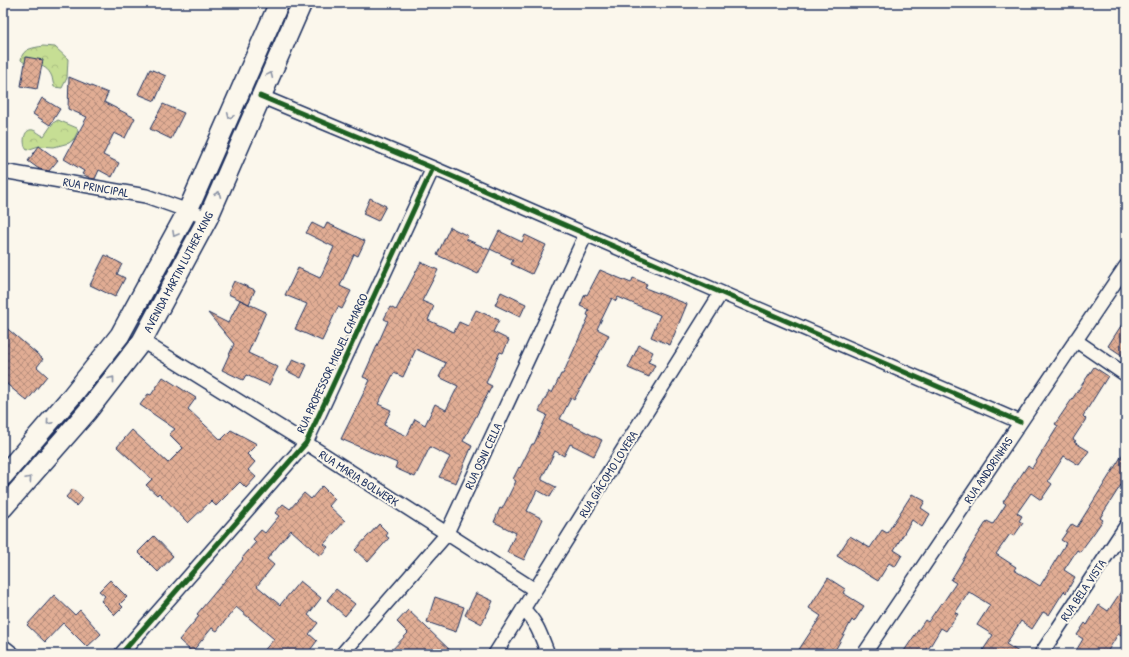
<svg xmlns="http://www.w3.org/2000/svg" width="1129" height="657" viewBox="0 0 1129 657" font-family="'Patrick Hand',sans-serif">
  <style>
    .forest { fill: url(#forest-crowns); stroke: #708679 }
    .building { fill: url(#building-cross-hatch); stroke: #1b2f5e; fill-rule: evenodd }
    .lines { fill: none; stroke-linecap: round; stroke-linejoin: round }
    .street-casing { stroke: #1b2f5e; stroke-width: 16 }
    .secondary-casing { stroke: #1b2f5e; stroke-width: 22 }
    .street { stroke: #fbf7ec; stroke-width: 13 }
    .secondary { stroke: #fbf7ec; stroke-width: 19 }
    .cycleway-casing { stroke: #fbf7ec; stroke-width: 8 }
    .cycleway { stroke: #1b5e20; stroke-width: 5 }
    .oneway { stroke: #8b93a5 }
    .labels { text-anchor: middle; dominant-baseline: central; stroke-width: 4; stroke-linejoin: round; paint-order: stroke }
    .street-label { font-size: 12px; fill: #1b2f5e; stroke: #fbf7ec }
  </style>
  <defs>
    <pattern id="forest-crowns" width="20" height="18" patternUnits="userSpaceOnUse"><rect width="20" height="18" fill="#c6de94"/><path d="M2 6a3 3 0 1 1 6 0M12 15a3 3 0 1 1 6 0" fill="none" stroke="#aabf82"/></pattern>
    <pattern id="building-cross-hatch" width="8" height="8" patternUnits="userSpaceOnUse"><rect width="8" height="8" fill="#e1ad94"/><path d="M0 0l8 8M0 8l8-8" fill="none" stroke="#b68d7c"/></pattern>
  </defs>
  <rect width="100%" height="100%" fill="#fbf7ec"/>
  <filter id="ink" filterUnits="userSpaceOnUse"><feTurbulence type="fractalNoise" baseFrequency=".025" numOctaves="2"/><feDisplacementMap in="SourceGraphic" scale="8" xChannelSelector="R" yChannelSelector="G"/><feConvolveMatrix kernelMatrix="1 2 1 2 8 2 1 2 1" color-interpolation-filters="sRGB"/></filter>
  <g filter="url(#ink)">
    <!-- forest -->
    <path class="forest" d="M43 46 55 47 68 59 67 78 62 88 54 87C53 84 53 80 52 77 45 59 28 68 21 60 22 48 34 48 43 46Z
      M58 120 77 128 78 131 74 139 69 143 54 147 39 146 27 150C22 145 23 128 33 130 37 131 40 135 44 136L53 123Z"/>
    <!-- building -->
    <path class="building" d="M26 57 43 60 37 89 21 86Z
      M150 69 166 76 155 101 138 94Z
      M69 77 108 93 104 102 135 118 125 138 114 133 103 155 119 163 112 177 99 170 95 179 90 178 82 174 84 171 64 159 87 117 68 109Z
      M42 98 60 109 50 125 33 114Z
      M163 104 184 113 171 139 150 129Z
      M39 146 58 160 49 171 39 169 28 161Z
      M370 198 386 206 378 221 363 214Z
      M312 223 324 229 327 223 365 241 358 256 354 254 340 286 351 291 342 309 338 307 322 341 295 329 307 304 285 295 298 268 320 278 334 247 306 233Z
      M450 227 468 236 466 239 490 250 478 274 437 255Z
      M499 231 522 242 525 235 546 245 532 274 511 264 513 260 490 249Z
      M105 255 122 264 117 274 125 278 115 297 90 285Z
      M421 262 438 270 422 301 434 306 428 320 454 332 459 322 468 326 476 310 499 320 493 332 509 340 503 353 500 352 486 383 492 386 463 441 472 446 456 483 439 477 450 457 430 447 415 477 395 468 397 463 341 439 370 380 363 377 388 321 384 319 390 307 396 310ZM416 349 446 363 439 377 458 386 446 410 435 404 425 425 415 419 407 436 384 425 391 410 378 404 394 373 403 377Z
      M600 270 631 283 633 278 647 284 645 288 687 304 670 345 651 337 660 315 618 297 616 301 612 298 597 329 609 335 574 400 571 398 560 419 602 440 594 456 570 444 564 456 555 451 542 478V480L556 487 550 497 537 490 527 511 543 519 524 560 507 552 516 533 494 522 500 508 502 509 516 481 513 479 519 467 520 468 532 444H534L547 415 539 411 549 391 552 393 561 374H563L589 316 587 315 589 310 580 306 585 294 587 295Z
      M234 281 255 290 249 304 228 294Z
      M501 292 526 304 520 317 495 305Z
      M240 300 266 312 248 353 278 367 269 385 246 375 243 380 222 370 234 344 208 313 228 323Z
      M1126 318V358L1108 346Z
      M3 325 43 359 37 367 47 376 27 401 3 381Z
      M639 345 653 352 648 362 655 365 649 377 628 368Z
      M293 359 307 365 301 378 287 371Z
      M1094 367 1108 376 1083 416 1086 419 1073 439 1076 441 1074 442 1089 451 1079 465 1064 456 1048 481 1052 484 1041 500 1031 493 1017 513 1022 516 1019 521 1023 523 1014 536 1010 534 996 554 1016 567 1014 570 1040 586 1066 543 1061 540 1072 524 1077 527 1126 449V477L1100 518 1103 520 1094 533 1080 552 1077 550 1064 570 1075 577 1066 593 1064 591 1049 615 1043 612 1032 629 1021 621 1006 644 1022 654H990L983 650 993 635 977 625 990 605 969 592 955 613 958 614 946 631 941 628 929 648H927L923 654H902L925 620 928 622 941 603 942 604 956 583 951 580 976 538 987 521 993 524 1006 504 1003 502 1028 465 1032 468 1058 426 1055 424Z
      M163 377 196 398 188 409 221 440 231 430 257 444 247 454 255 462 248 470 256 477 246 488 240 482 216 506 211 501 188 523 159 493 157 495 146 485 152 479 117 447 132 430 168 463 183 448 169 434 175 429 140 405 148 394 151 395Z
      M322 486 335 499 329 506 345 521 324 544 328 547 320 556 291 530 267 559 274 565 257 586 280 605 300 581 321 598 308 615 318 623 309 634 317 641 307 654H261L274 639 236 607 217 631 212 628 192 652 179 640 199 616 197 614 243 559 242 558 256 542 253 539 261 530 265 533 279 516 275 513 283 504 290 509 304 493 311 499Z
      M73 489 83 498 76 506 66 497Z
      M912 494 925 501 921 508 930 514 922 527 912 520 894 550 902 555 895 567 889 563 878 581 837 556 850 536 870 548 882 530 887 533Z
      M379 524 388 533 386 536 389 538 368 562 355 550Z
      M154 536 173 556 158 572 138 552Z
      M828 578 845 589 843 593 864 606 854 622 852 620 833 654H796L821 616 809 608Z
      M110 580 127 597 120 604 123 607 115 615 101 601 105 596 99 591Z
      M1126 584V639L1118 634 1106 654H1074L1083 639 1077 635 1085 623 1087 625 1099 605 1108 611Z
      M336 589 355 604 345 616 327 600Z
      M476 593 493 601 482 624 465 615Z
      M54 595 75 615 80 610 101 634 87 647 63 623 45 642 27 625Z
      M435 597 464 607 456 632 427 622Z
      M408 610 426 627 454 654H388L408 633 397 622Z"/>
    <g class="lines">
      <defs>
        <path id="street" d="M260 96 433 168 1020 422
          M3 171 146 196 208 218
          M1075 340 1126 375
          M142 341 306 443 535 590
          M523 609C537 622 541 636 548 654
          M3 646 13 654
          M121 654 306 443 433 168
          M342 654 446 535 586 234
          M495 654 721 293
          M864 654 1126 266
          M1041 654 1126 526"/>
        <path id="secondary" d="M3 476 71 397 120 335 188 210 279 3
          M3 508 87 412 142 341 208 218 302 3"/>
      </defs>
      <!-- street casing -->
      <use href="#street" class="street-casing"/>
      <!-- secondary casing -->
      <use href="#secondary" class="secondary-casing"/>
      <!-- street -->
      <use href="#street" class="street"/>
      <!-- secondary -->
      <use href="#secondary" class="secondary"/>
      <defs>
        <path id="cycleway" d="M260 96 433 168 1020 422
          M121 654 306 443 433 168"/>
      </defs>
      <!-- cycleway casing -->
      <use href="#cycleway" class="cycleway-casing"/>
      <!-- cycleway -->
      <use href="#cycleway" class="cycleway"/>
    </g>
    <!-- one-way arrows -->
    <defs><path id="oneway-chevron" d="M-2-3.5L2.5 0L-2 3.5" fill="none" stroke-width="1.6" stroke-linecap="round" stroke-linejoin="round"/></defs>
    <g class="oneway">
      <use href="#oneway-chevron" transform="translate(270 75) rotate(-66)"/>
      <use href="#oneway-chevron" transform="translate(230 116) rotate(114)"/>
      <use href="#oneway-chevron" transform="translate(218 194) rotate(-67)"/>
      <use href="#oneway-chevron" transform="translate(175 234) rotate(119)"/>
      <use href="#oneway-chevron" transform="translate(112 379) rotate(-52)"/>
      <use href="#oneway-chevron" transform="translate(49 422) rotate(131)"/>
      <use href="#oneway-chevron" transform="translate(29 479) rotate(-49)"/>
    </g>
  </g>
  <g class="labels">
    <!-- street labels -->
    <g class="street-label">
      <text transform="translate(96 187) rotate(10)">RUA PRINCIPAL</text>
      <text transform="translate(178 272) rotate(-62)">AVENIDA MARTIN LUTHER KING</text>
      <text transform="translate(332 363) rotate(-65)">RUA PROFESSOR MIGUEL CAMARGO</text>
      <text transform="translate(483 456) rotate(-65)">RUA OSNI CELLA</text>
      <text transform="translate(988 470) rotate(-56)">RUA ANDORINHAS</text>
      <text transform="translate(608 474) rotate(-58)">RUA GIÁCOMO LOVERA</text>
      <text transform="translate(359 478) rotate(33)">RUA MARIA BOLWERK</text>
      <text transform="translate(1083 590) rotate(-56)">RUA BELA VISTA</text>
    </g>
  </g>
  <!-- margin -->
  <rect width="1129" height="657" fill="none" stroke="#fbf7ec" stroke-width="16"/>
  <rect x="8" y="8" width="1113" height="641" fill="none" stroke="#1b2f5e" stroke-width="1.5" filter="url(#ink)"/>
</svg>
